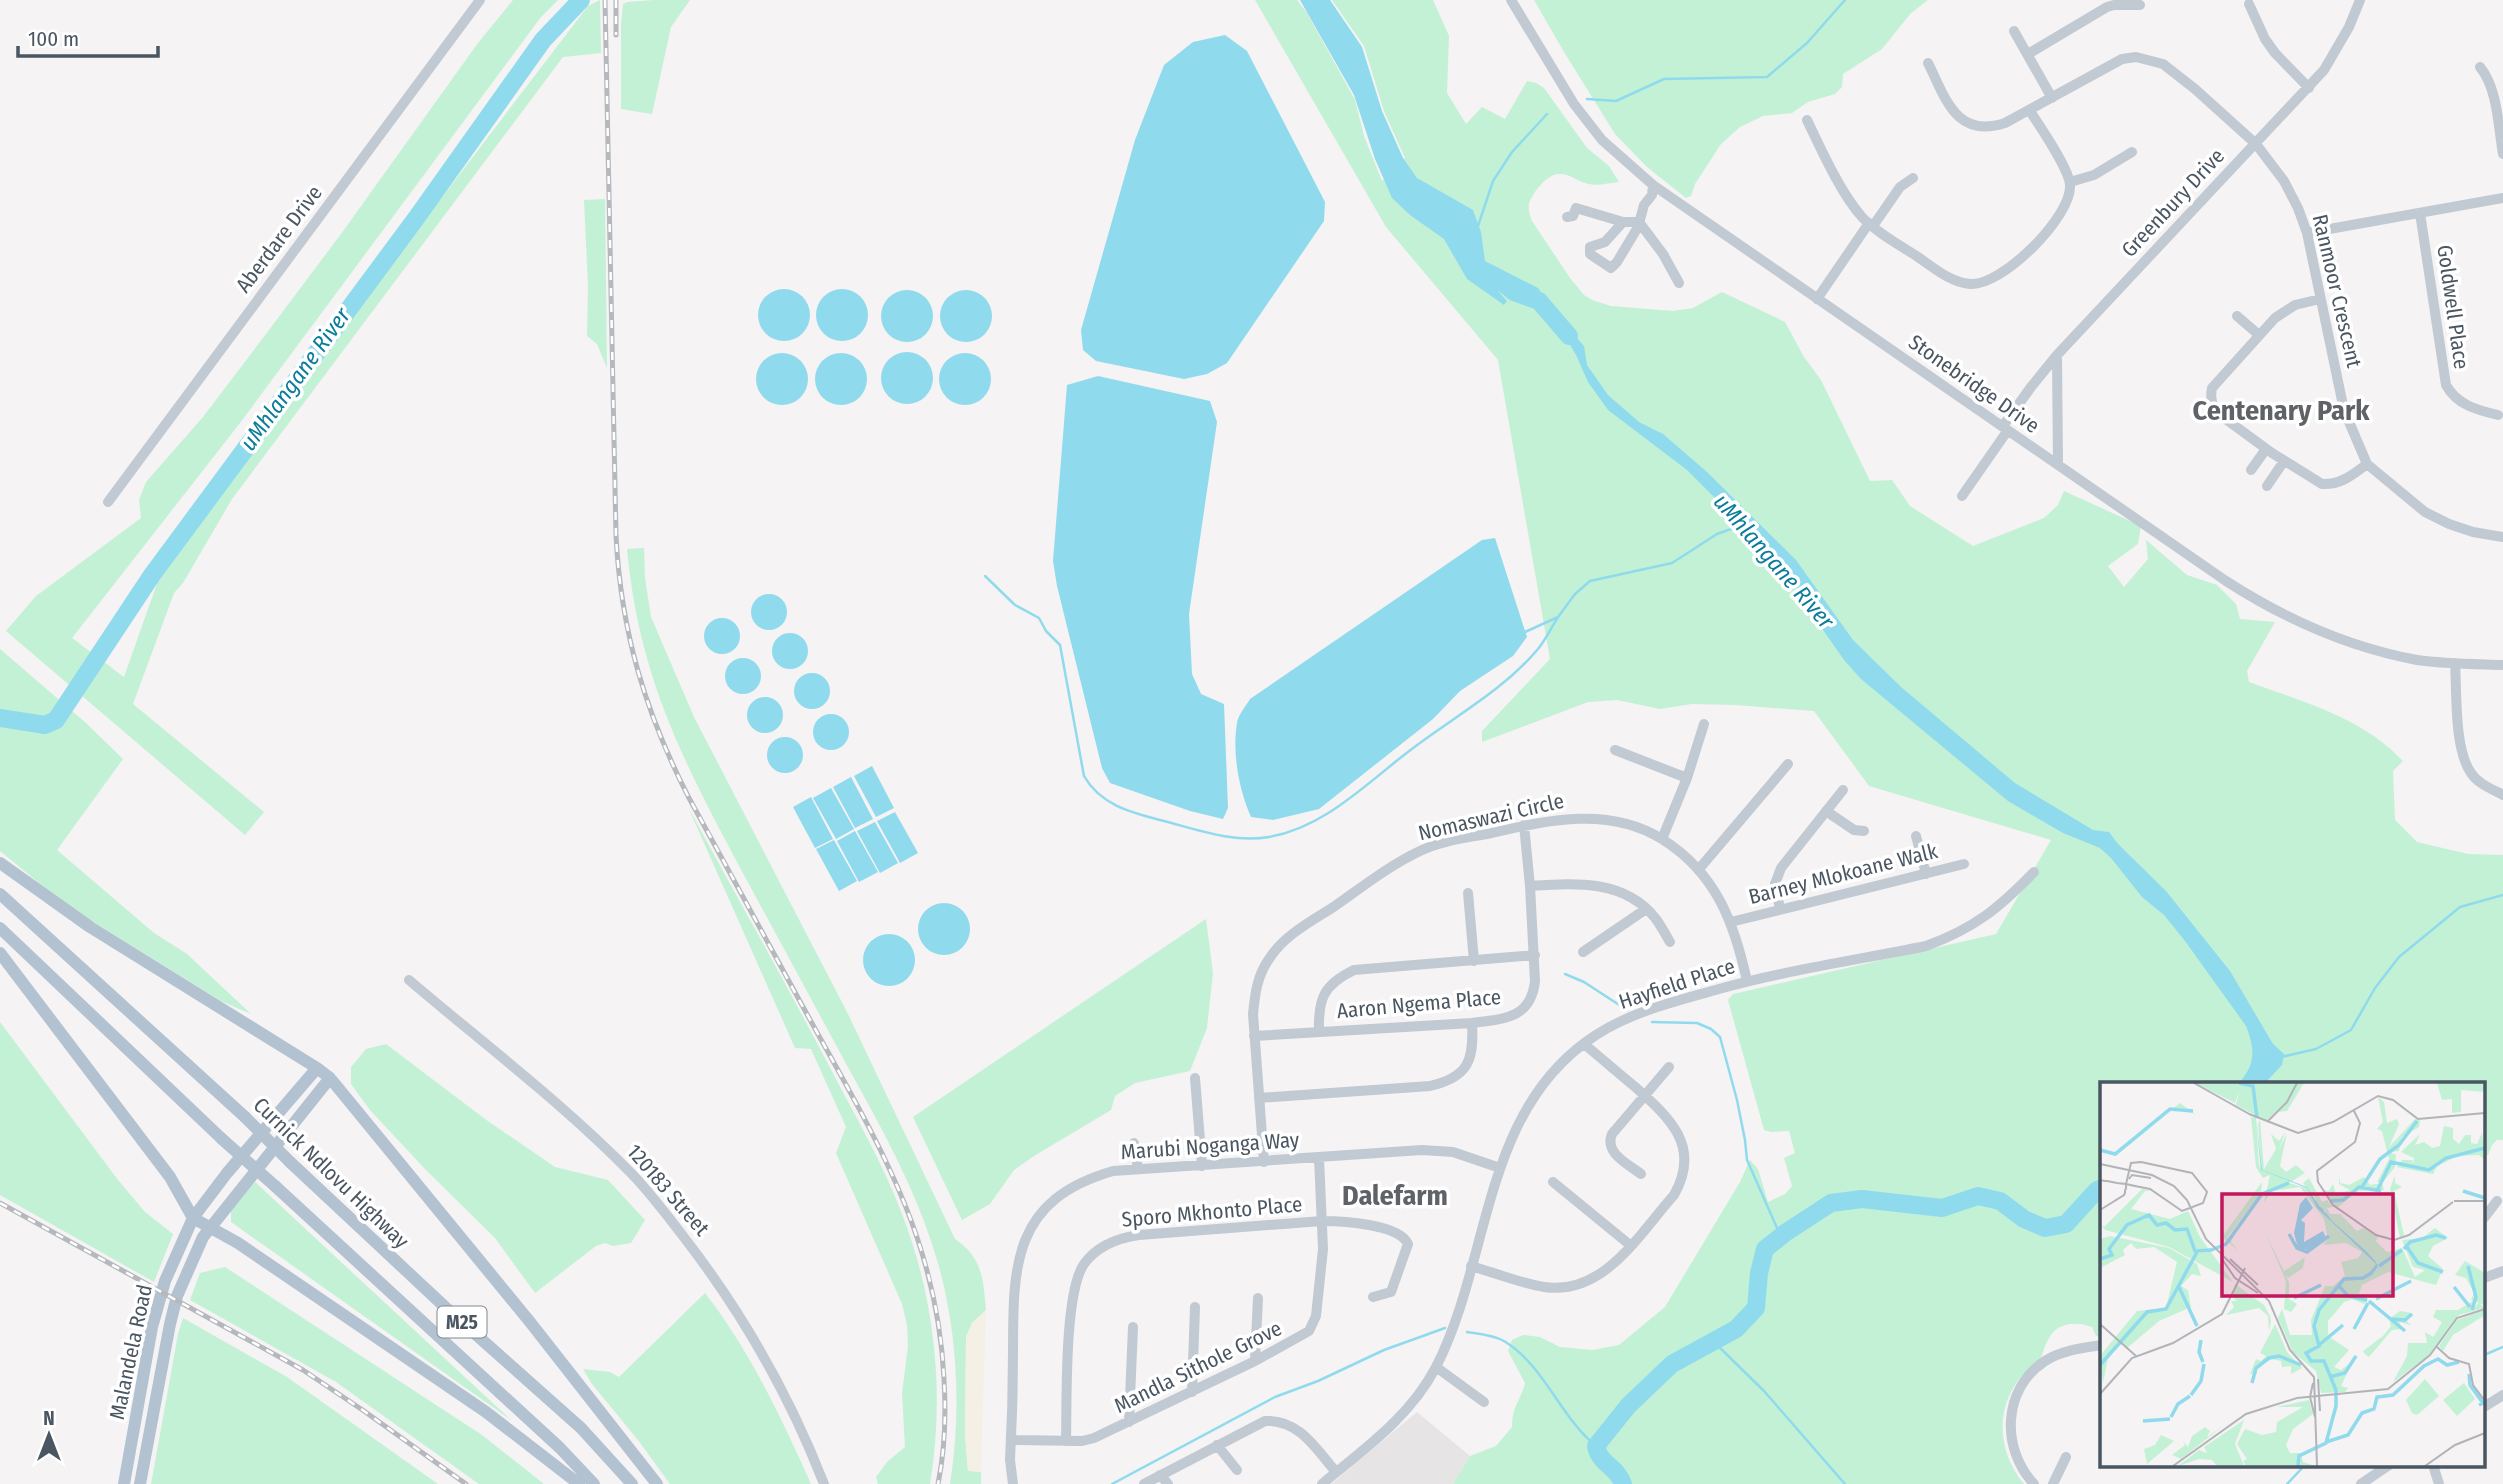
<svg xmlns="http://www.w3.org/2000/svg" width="2503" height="1484" viewBox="0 0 2503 1484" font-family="'Fira Sans Condensed',sans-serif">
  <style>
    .education { fill: #e6e4e5 }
    .green { fill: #c3f1d5 }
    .sand { fill: #f5f0e5 }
    .water { fill: #90daee }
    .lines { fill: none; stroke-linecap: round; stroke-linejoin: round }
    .stream { stroke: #90daee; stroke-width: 2.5 }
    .river { stroke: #90daee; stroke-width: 18 }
    .minor { stroke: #c1cad2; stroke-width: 10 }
    .major { stroke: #b3c2d1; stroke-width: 12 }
    .rail-casing { stroke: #b5b8bd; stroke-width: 5 }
    .rail { stroke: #fff; stroke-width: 2.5; stroke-dasharray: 8; stroke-linecap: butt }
    .major-bridge { stroke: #b3c2d1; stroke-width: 12 }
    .labels { text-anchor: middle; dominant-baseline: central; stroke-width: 7; stroke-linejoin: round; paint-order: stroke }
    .shield { fill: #fff; stroke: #808990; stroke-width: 2 }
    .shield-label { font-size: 19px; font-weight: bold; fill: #4a5661 }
    .street-label { font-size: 21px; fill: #4a5661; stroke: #fff }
    .water-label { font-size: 23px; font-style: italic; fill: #0c7c9b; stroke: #fff }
    .district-label { font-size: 28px; font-weight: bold; fill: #5f6368; stroke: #fff }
    .inset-river { fill: none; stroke: #90daee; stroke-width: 3.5 }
    .inset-road { fill: none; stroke: #b1b4b9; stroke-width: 2 }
    .view { fill: #c2185b; fill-opacity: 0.15; stroke: #c2185b; stroke-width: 3.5 }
    .inset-edge { fill: none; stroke: #4a5661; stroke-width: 3.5 }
  </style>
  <rect width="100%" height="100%" fill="#f5f3f3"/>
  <!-- education -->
  <path class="education" d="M1417 1412 1470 1456 1453 1484H1331Z"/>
  <!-- green -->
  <path class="green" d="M513 0H558L541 17 240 423 72 638 124 677 160 575 337 335 588 6 600 0 601 53 563 57 232 499 183 583 174 593 133 704 264 812 245 835 6 631 36 596 141 518 139 500 146 482 203 417 263 338 341 234 478 43Z
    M654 0H690L671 27 652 114 621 109V24L623 4 627 2Z
    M1255 0H1297L1307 13 1355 100 1364 136 1382 181 1405 158 1384 111 1364 46 1332 0H1433L1449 36 1447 93 1466 124 1482 107 1505 119 1527 81 1536 83 1544 88 1587 148 1609 166 1619 182C1608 183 1596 187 1585 183 1576 180 1569 173 1559 174 1547 174 1532 193 1529 204 1528 211 1530 215 1532 221L1570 278 1584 295 1592 300 1611 306 1673 311 1693 308 1722 292 1785 322 1804 357 1821 380 1870 481 1892 480 1910 506 1973 546 2044 518 2058 505 2064 491 2141 526 2138 544 2108 566 2124 587 2148 559 2146 540 2187 575 2217 585 2236 604 2240 619 2275 622 2247 671 2249 682C2303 702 2362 717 2403 761L2393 771 2395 820 2417 842 2468 854 2503 855V1140H2497L2492 1145 2488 1155H2484V1083H2102V1336H2096L2092 1327C2074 1321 2056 1322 2047 1342 2044 1346 2044 1352 2041 1357 2037 1365 2025 1371 2019 1379 1994 1412 1999 1454 2024 1484H1453L1470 1456 1496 1446 1512 1427C1512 1406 1520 1402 1525 1383L1508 1351 1512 1340 1523 1335 1540 1337 1560 1347 1592 1350 1619 1345 1665 1307 1740 1182 1750 1160 1758 1169 1768 1202 1785 1194 1792 1186 1784 1158 1795 1153 1789 1131 1771 1132 1764 1130 1728 1000 1733 994 1996 934 2051 840 1869 786 1814 711 1735 705 1692 704 1660 709 1617 700 1588 702 1482 742V731L1550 659 1498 360 1386 227Z
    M1534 0H1928L1911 13 1882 49 1843 74 1842 87 1835 94 1808 102 1792 113 1763 116 1740 127 1721 144 1695 184 1691 196 1686 198 1647 167 1615 134 1564 52Z
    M605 199 607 368 597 344 587 336 588 286 584 200Z
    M644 548 645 578 651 617 694 717 848 1014 955 1239C983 1258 983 1279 986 1310L972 1323 966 1337 965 1435 968 1470 981 1472V1484H950C961 1414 958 1342 941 1274 922 1201 886 1136 850 1071 815 1006 779 940 744 875 684 763 639 678 627 549Z
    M0 649 86 723 123 759 57 850 154 933 187 954 251 1014 221 1001 66 905 0 851Z
    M688 807C734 892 782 976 827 1062 853 1112 882 1161 902 1214 935 1299 945 1394 930 1484H878L876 1477 887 1462 905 1447 902 1393 908 1346 907 1325 902 1304 836 1153 846 1127 811 1049 795 1048Z
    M1206 919 1213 973 1207 1028 1190 1071 1135 1083 1115 1096 1111 1110 1034 1156 1014 1170 990 1204 962 1220 913 1117Z
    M0 1022 118 1180 145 1212 173 1234 154 1282 0 1195Z
    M386 1044 485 1119 555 1167 608 1180 645 1220 631 1243 613 1246 605 1243 596 1246 535 1293 495 1238 425 1169 370 1110 351 1084V1067L366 1049Z
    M255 1182 511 1420 231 1222V1210Z
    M225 1267 482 1435 544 1484H479L336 1382 190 1300 200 1273Z
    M705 1293C750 1351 781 1417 811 1484H670L638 1440 592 1384 583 1369 610 1372 619 1377Z
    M183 1318 287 1377 438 1484H151L178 1334Z"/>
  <!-- sand -->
  <path class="sand" d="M986 1310 981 1472 968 1471 965 1435 966 1337 972 1323Z"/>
  <!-- water -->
  <path class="water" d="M1300 0H1330L1362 47 1382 111 1403 158 1417 178 1473 210 1481 232 1485 261 1538 288 1555 313 1584 346 1587 365 1608 395 1639 422 1663 434 1707 472 1796 560 1853 640 1901 687 2015 783 2093 830 2109 832 2118 844 2166 891 2230 971 2273 1044 2284 1054 2282 1065 2265 1083H2239C2256 1064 2255 1049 2246 1026L2185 941 2164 915 2142 897 2111 858 2100 848 2063 833 2008 801 1861 679 1844 660 1814 617 1784 567 1762 548 1733 529 1744 527 1687 470 1608 410 1588 382 1576 355 1553 316 1524 294 1507 289 1498 291 1507 301 1504 305 1467 279 1444 239 1410 215 1392 198 1375 159 1354 95Z
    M1225 35 1247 51 1325 202 1324 221 1227 363 1207 374 1184 379 1096 361 1083 350 1081 330 1135 140 1164 65 1193 42Z
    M758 315a26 26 0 1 1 52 0a26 26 0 1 1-52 0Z
    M816 315a26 26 0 1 1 52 0a26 26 0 1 1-52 0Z
    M940 316a26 26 0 1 1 52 0a26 26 0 1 1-52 0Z
    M881 316a26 26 0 1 1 52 0a26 26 0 1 1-52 0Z
    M881 378a26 26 0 1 1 52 0a26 26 0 1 1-52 0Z
    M939 379a26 26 0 1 1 52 0a26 26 0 1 1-52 0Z
    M756 379a26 26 0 1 1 52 0a26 26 0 1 1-52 0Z
    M815 379a26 26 0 1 1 52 0a26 26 0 1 1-52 0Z
    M1098 376 1210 401 1217 422 1189 614 1192 674 1201 694 1224 704 1228 808 1223 819 1190 811 1110 783 1102 768 1057 586 1053 561 1067 385Z
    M1495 538 1527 637 1513 656 1460 691 1433 719 1319 809 1273 820 1251 817C1239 790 1232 753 1237 723 1238 715 1246 706 1250 699L1482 540Z
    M751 612a18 18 0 1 1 36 0a18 18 0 1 1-36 0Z
    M704 636a18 18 0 1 1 36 0a18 18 0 1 1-36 0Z
    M772 651a18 18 0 1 1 36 0a18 18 0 1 1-36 0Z
    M725 676a18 18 0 1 1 36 0a18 18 0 1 1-36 0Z
    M794 691a18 18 0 1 1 36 0a18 18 0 1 1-36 0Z
    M747 715a18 18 0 1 1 36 0a18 18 0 1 1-36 0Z
    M813 732a18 18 0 1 1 36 0a18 18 0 1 1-36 0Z
    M767 755a18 18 0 1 1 36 0a18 18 0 1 1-36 0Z
    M872 766 894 808 876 817 854 776Z
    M851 777 873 819 855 828 833 787Z
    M831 788 854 829 836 839 813 798Z
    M811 797 833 839 815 848 793 807Z
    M895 812 918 853 900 863 877 821Z
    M875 822 898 863 880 873 857 831Z
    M855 831 878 872 859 882 837 841Z
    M834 840 857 881 839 891 816 849Z
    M918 929a26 26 0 1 1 52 0a26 26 0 1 1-52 0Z
    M863 960a26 26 0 1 1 52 0a26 26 0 1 1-52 0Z"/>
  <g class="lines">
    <!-- stream -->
    <path class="stream" d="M1587 99 1616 101 1664 79 1767 77 1807 43 1845 0
      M1478 226 1493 181 1512 152 1547 114
      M985 576 1015 605 1039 618 1046 631 1060 645 1084 776C1101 806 1133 813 1164 821 1198 830 1234 843 1269 837 1322 828 1363 787 1404 755 1448 720 1501 693 1538 649 1546 639 1551 628 1558 617
      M1525 632 1558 617 1575 594 1590 581 1672 563 1717 534 1734 528 1738 530
      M1565 974 1584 982 1627 1010
      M1652 1022 1697 1023 1711 1029 1720 1037 1737 1100 1745 1140 1747 1160 1781 1237
      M2281 1057 2316 1049 2351 1030 2375 988 2399 957 2460 907 2503 895
      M1467 1332C1479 1334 1493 1335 1504 1341 1545 1366 1560 1417 1596 1446
      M1713 1341 1764 1391 1845 1484
      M2484 1355 2503 1347
      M1112 1484 1275 1397 1318 1381 1384 1350 1445 1328
      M2287 1484 2305 1465"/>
    <!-- river -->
    <path class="river" d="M1494 276 1514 292 1539 301 1569 336
      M0 718 45 725 56 720 152 575 417 217 543 40 581 0
      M1623 1484C1617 1466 1599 1464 1596 1446L1628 1406 1672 1364 1736 1329 1756 1308 1759 1273 1765 1249 1785 1233 1831 1203 1862 1199 1942 1208 1978 1196 2000 1201 2024 1219 2045 1228 2066 1224 2097 1190 2102 1188"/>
    <!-- minor -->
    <path class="minor" d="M1511 0 1574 104 1602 140 1653 185 2226 581C2285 619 2347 647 2417 660 2445 664 2475 664 2503 665
      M2249 4 2265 39 2275 53 2309 88
      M2014 31 2052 98
      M2028 54 2107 7 2114 5H2140
      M1928 63C1946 99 1956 139 2005 123L2122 59 2136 57 2163 64 2195 89 2256 144 2284 181 2298 208 2307 233 2344 410 2367 464 2425 512 2449 524 2473 532 2503 537
      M2480 67C2498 89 2498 126 2503 154
      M1807 120C1821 149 1841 194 1862 217 1877 233 1900 245 1918 257 1934 268 1950 282 1970 284 2001 287 2072 217 2070 185 2069 168 2040 127 2030 111
      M2070 182 2094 175 2132 152
      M2420 213 2446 385C2457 405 2477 410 2498 415
      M1567 217 1573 216 1576 208 1623 222H1639L1663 254 1679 283
      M1623 222 1605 242 1590 247V254L1611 268 1617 262 1638 227 1644 205 1652 195 1653 185
      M1873 226 1900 187 1913 178
      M2307 233 2503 198
      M1817 299 1869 223
      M2320 299 2295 305 2275 318 2212 388C2210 398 2212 403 2216 412L2272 453 2322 484C2341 485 2352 475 2367 464
      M2237 316 2259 335
      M2057 355 2058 465
      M2003 426 2031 387 2057 355 2324 70 2349 27 2360 0
      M2251 470 2266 449
      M2267 486 2284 461
      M1962 496 2008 430
      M108 502 480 0
      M2455 663C2457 693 2454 749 2471 773 2478 784 2492 789 2503 795
      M1615 750 1687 778
      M1826 811 1854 830 1864 831
      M1916 836 1926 874
      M1662 839 1687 778 1704 724
      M1699 869 1788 764
      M1530 886C1575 883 1625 879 1656 919 1661 926 1666 935 1670 942
      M1468 893 1474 961
      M1780 909 1775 884 1781 868 1843 790
      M1731 922 1964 864
      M1583 952 1646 909
      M409 980C484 1044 564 1104 633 1175 651 1194 667 1215 683 1236 742 1312 789 1394 824 1484
      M1319 1032C1318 999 1323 985 1354 970L1535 955
      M1254 1036 1472 1023C1503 1019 1531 1019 1535 981L1530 886 1524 825
      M1195 1078 1202 1166
      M1259 1098 1430 1086C1469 1077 1474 1060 1472 1023
      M1134 1143 1138 1169
      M1264 1162 1253 1014C1255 994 1257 976 1269 959 1284 935 1312 921 1335 906 1362 887 1390 865 1420 851 1440 841 1465 838 1487 834 1545 821 1607 805 1662 839 1716 873 1734 922 1747 981
      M1641 1174C1628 1164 1604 1153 1612 1134L1669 1067
      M1553 1182 1630 1245
      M2484 1218 2497 1201
      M1471 1266C1495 1273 1520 1283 1544 1287 1604 1296 1639 1234 1674 1195 1702 1146 1669 1117 1634 1086 1617 1072 1601 1058 1584 1044
      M2484 1278 2503 1271
      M1255 1361 1258 1298
      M1436 1367 1484 1402
      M1192 1392 1195 1307
      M2484 1407 2503 1395
      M1129 1422 1133 1327
      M1011 1440 1082 1441 1094 1438 1255 1361 1309 1331 1316 1316 1323 1249 1319 1158
      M1066 1441C1067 1402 1064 1293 1084 1264 1097 1246 1118 1238 1139 1235L1322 1221C1342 1221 1399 1224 1408 1244L1391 1292 1373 1297
      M1217 1445 1237 1470
      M2433 1465 2439 1484
      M1160 1475 1168 1484
      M1013 1484 1010 1460C1012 1424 1013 1389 1013 1353 1013 1264 1013 1200 1113 1171L1422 1150 1453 1152 1500 1168
      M1144 1484 1265 1421C1299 1419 1316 1449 1336 1472
      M1322 1484C1364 1449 1410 1417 1436 1367 1492 1258 1481 1109 1596 1035 1633 1011 1677 1001 1719 989 1788 970 1857 960 1926 946 1975 928 1999 908 2034 872
      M2034 1484C2001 1449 2002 1389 2045 1361 2062 1350 2083 1348 2102 1345
      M2053 1484 2066 1457
      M2361 1484 2389 1465"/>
    <!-- major -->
    <path class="major" d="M0 863 90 927 317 1068 330 1078 530 1322 657 1484
      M0 894 245 1117
      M0 928 222 1139
      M0 953 170 1177 193 1218 238 1243 486 1412 579 1484
      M290 1162 445 1307 581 1428 632 1484
      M275 1186 560 1448 594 1484
      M124 1484 152 1327 165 1281 193 1218 227 1173 317 1068
      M140 1484 170 1324 177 1296 203 1237 330 1078"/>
    <defs>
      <path id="rail" d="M605 0 616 536C621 632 645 712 689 798 729 870 768 944 808 1016 875 1138 937 1235 944 1379 946 1413 945 1450 938 1484
        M616 0V35
        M0 1203 303 1370 364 1411 466 1484"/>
    </defs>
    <!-- rail casing -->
    <use href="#rail" class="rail-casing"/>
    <!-- rail -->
    <use href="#rail" class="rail"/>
    <!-- major-bridge -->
    <path class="major-bridge" d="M245 1117 290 1162
      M222 1139 275 1186"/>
  </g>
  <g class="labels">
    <!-- shield labels -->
    <rect class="shield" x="437.5" y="1306.5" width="49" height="31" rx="5"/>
    <g class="shield-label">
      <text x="462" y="1322">M25</text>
    </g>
    <!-- street labels -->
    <g class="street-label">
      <text transform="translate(2173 203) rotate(-47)">Greenbury Drive</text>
      <text transform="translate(279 239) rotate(-53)">Aberdare Drive</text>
      <text transform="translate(2337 291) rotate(77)">Ranmoor Crescent</text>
      <text transform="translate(2453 307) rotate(82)">Goldwell Place</text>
      <text transform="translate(1974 384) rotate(35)">Stonebridge Drive</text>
      <text transform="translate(1491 817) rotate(-13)">Nomaswazi Circle</text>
      <text transform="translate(1843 874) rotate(-14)">Barney Mlokoane Walk</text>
      <text transform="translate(1677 984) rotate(-18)">Hayfield Place</text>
      <text transform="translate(1419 1004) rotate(-5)">Aaron Ngema Place</text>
      <text transform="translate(1210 1146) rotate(-4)">Marubi Noganga Way</text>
      <text transform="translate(331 1173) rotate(44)">Curnick Ndlovu Highway</text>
      <text transform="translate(668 1190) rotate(49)">120183 Street</text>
      <text transform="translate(1212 1212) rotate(-5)">Sporo Mkhonto Place</text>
      <text transform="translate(131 1352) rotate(-78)">Malandela Road</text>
      <text transform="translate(1198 1367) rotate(-26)">Mandla Sithole Grove</text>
    </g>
    <!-- water labels -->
    <g class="water-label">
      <text transform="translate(295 379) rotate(-54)">uMhlangane River</text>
      <text transform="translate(1774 561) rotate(49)">uMhlangane River</text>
    </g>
    <!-- district labels -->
    <g class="district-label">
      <text x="2281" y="410">Centenary Park</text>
      <text x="1395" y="1195">Dalefarm</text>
    </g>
  </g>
  <!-- overview -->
  <g transform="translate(2100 1082)">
    <rect width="385" height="385" fill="#f5f3f3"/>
    <path d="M95 1H204L187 29 178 30 185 21 166 39 136 23 139 10 135 21ZM337 1H385V10L361 8V30L352 31V17L342 18ZM278 15 284 20 287 41 297 37 299 42 289 65 315 37 320 38 319 45 302 55 299 69 290 70 296 73 295 85 283 100H277L289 77 282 49 277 47 283 40ZM80 21 96 33 82 26 72 28 16 74 0 69 15 71ZM151 35 156 36 159 83 161 87 158 42 160 38 164 87 176 67 171 52 179 59 185 50 179 67 187 51 180 84 186 90 196 83 205 91 189 101 207 106 217 124 215 115 203 101 209 96 222 120 227 118 233 125 227 126 230 132H240L257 149 263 146 278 155 276 159 287 170 302 166 315 195 325 188 313 185 302 158 322 156 335 146 348 156 333 164 328 174 343 187 336 203 288 190 262 203 259 212 268 218 264 222 252 217 244 220 228 239V254L249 268 234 285 241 288 252 280 241 304 248 306 245 310 221 311 216 289 193 270 178 236 182 227 190 253H212L211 238 225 204H233L245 194 241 180 258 176 262 170 246 161 223 163 228 157 224 137 200 105 172 109 164 120 170 93 163 96 156 85ZM344 44 353 46V57L359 62 365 53H371V61L377 62 382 51 385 78 379 73 358 74 337 84 333 92 297 85 302 78H312L313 82 314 76 301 70 320 52 315 63 324 60 332 66 340 64ZM295 93V101L302 105 294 109 304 153 300 156 290 107ZM239 94 240 101 249 103 264 95 270 103 282 101 284 108 258 109 237 126 224 108 229 109 233 102 236 112 250 108 239 102ZM162 100 161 111 127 156 131 158 133 152 163 112 134 153 131 160 139 169 122 155ZM42 107 51 109H45L31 127 70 137 88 129 100 155 133 200 69 165 5 148 0 141 4 145ZM165 150 184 189 205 175 203 186 188 196 185 192 189 200V217L197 222 191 230 184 227 186 199ZM10 154 69 166 97 182 101 194 92 192 81 204 88 208 91 225 59 239 27 266 21 262 8 276 3 301 0 275 4 269 37 229 66 226 77 180 54 165 36 167 31 161 23 168 25 173 2 185 0 193V157ZM365 179 385 191V223L371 218 374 211 366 196 355 193ZM135 202 164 223 170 234 171 239 169 249 168 234 159 226 126 233 134 225 131 219H137L132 215ZM373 219 375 225 379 220 384 226 359 233 328 274 293 300 307 274 308 261H327L325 250 333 255 337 249 342 240 333 235 336 228H358ZM385 228V233L353 253 343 269 339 264 357 238ZM300 229 312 231 307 239 311 243 299 240 302 247 292 248 269 275 265 272 263 269 283 254 291 244 289 237ZM175 242 187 270 202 286 191 292V284L182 285 181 279 171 277 157 286V292H150L156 277 161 279 166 274 160 271ZM325 297 339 314 317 333 312 331 306 318ZM364 301 375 317 357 334 343 318ZM209 318 213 332 193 347 186 363 190 371H201L203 380 215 384H146L143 379 147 377 137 362 145 347 162 353 176 350 177 340 203 325H176ZM144 338 135 362 144 384H117L112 378 99 377 78 384 99 368 107 371 104 365ZM123 344 81 377 72 373 85 363 83 359 88 365 92 354 105 345 110 349 107 355ZM61 353 74 359 47 382 44 367 55 363Z" fill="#c3f1d5"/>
    <path d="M156 37 162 88 207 105 219 124 223 127 224 130 227 132 232 139 266 169 275 179 278 184 275 189 268 193 276 182 217 126 207 106 161 88ZM206 115 213 126 201 138 205 141 204 160 223 149 226 156 209 168 198 166 194 151 200 122Z" fill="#90daee"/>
    <path class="inset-river" d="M139 1 153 4 157 36M0 68 15 72 70 27 93 29M262 105 280 77 299 63 317 39M277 109 291 80 329 88 346 76 385 66M363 109 385 116M231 119 243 118 259 105 281 109M189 152 197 166 207 170 229 154M307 165 318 181 343 190M304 167 310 160 336 153 346 156M0 177 12 173 9 167 27 143 49 133 57 143 66 141 75 148 87 147 95 169 111 168 126 162 162 112 189 101M279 184 302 168M368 184 376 215 372 228M239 204 248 214 267 218M79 205 97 244M354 205 370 225M194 216 221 203M276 217 311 199M269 219 305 249M291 237 305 238 312 232M254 247 268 221M101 258 99 270 103 280M219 263 243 243M0 283 47 230 66 227 97 170M369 292 370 303 383 321 379 323M229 295 245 291 256 274M152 301 156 286 169 276 179 274 201 283M91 313 101 299 104 282M71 335 78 322 90 314M43 339 70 337M226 360 248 353 262 331 274 327 277 315 293 313 324 284 338 277 347 283 359 280M198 384 199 374 226 361 236 324V308L224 279H211L206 271 219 264 214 244 219 228 244 197 263 196 273 190"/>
    <path class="inset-road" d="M94 1 151 33M254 29 260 41 255 60 217 89 218 100 233 123 276 153 294 158 309 153 353 120M149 32 198 51 233 40 278 14 293 18 318 37 385 31M167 40 187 20 197 1M0 82 52 93 74 104 87 118 106 157 169 219 190 268 214 295 217 384M29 97 32 93 51 96M0 98 5 99H7L17 101 26 102 35 104 50 107 82 129 103 121 107 110 92 91 41 80 31 81 26 102V106L25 109V111L24 113 0 128M354 119H385M122 177 135 196 158 211M130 177 158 203M0 242 36 274M337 265 349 276 369 282 373 303 385 319M218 297 220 329M213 301 210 315 215 335M0 312 32 276 73 261 122 232 145 186M73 384 146 332 197 316 288 307 330 273 357 236 385 227M325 384 355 363 385 351"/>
    <path class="view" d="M122 112H293V214H122Z"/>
    <rect width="385" height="385" class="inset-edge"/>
  </g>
  <!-- north arrow -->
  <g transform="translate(49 1435)" stroke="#ffffff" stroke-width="5" paint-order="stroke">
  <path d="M0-5L12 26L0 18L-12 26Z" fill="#4a5661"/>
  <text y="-10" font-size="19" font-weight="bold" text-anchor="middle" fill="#4a5661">N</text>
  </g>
  <!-- scale -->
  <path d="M18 46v10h140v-10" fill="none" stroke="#4a5661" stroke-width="3.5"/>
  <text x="28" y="46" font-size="21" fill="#4a5661" stroke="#ffffff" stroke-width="5" paint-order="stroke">100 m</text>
</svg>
